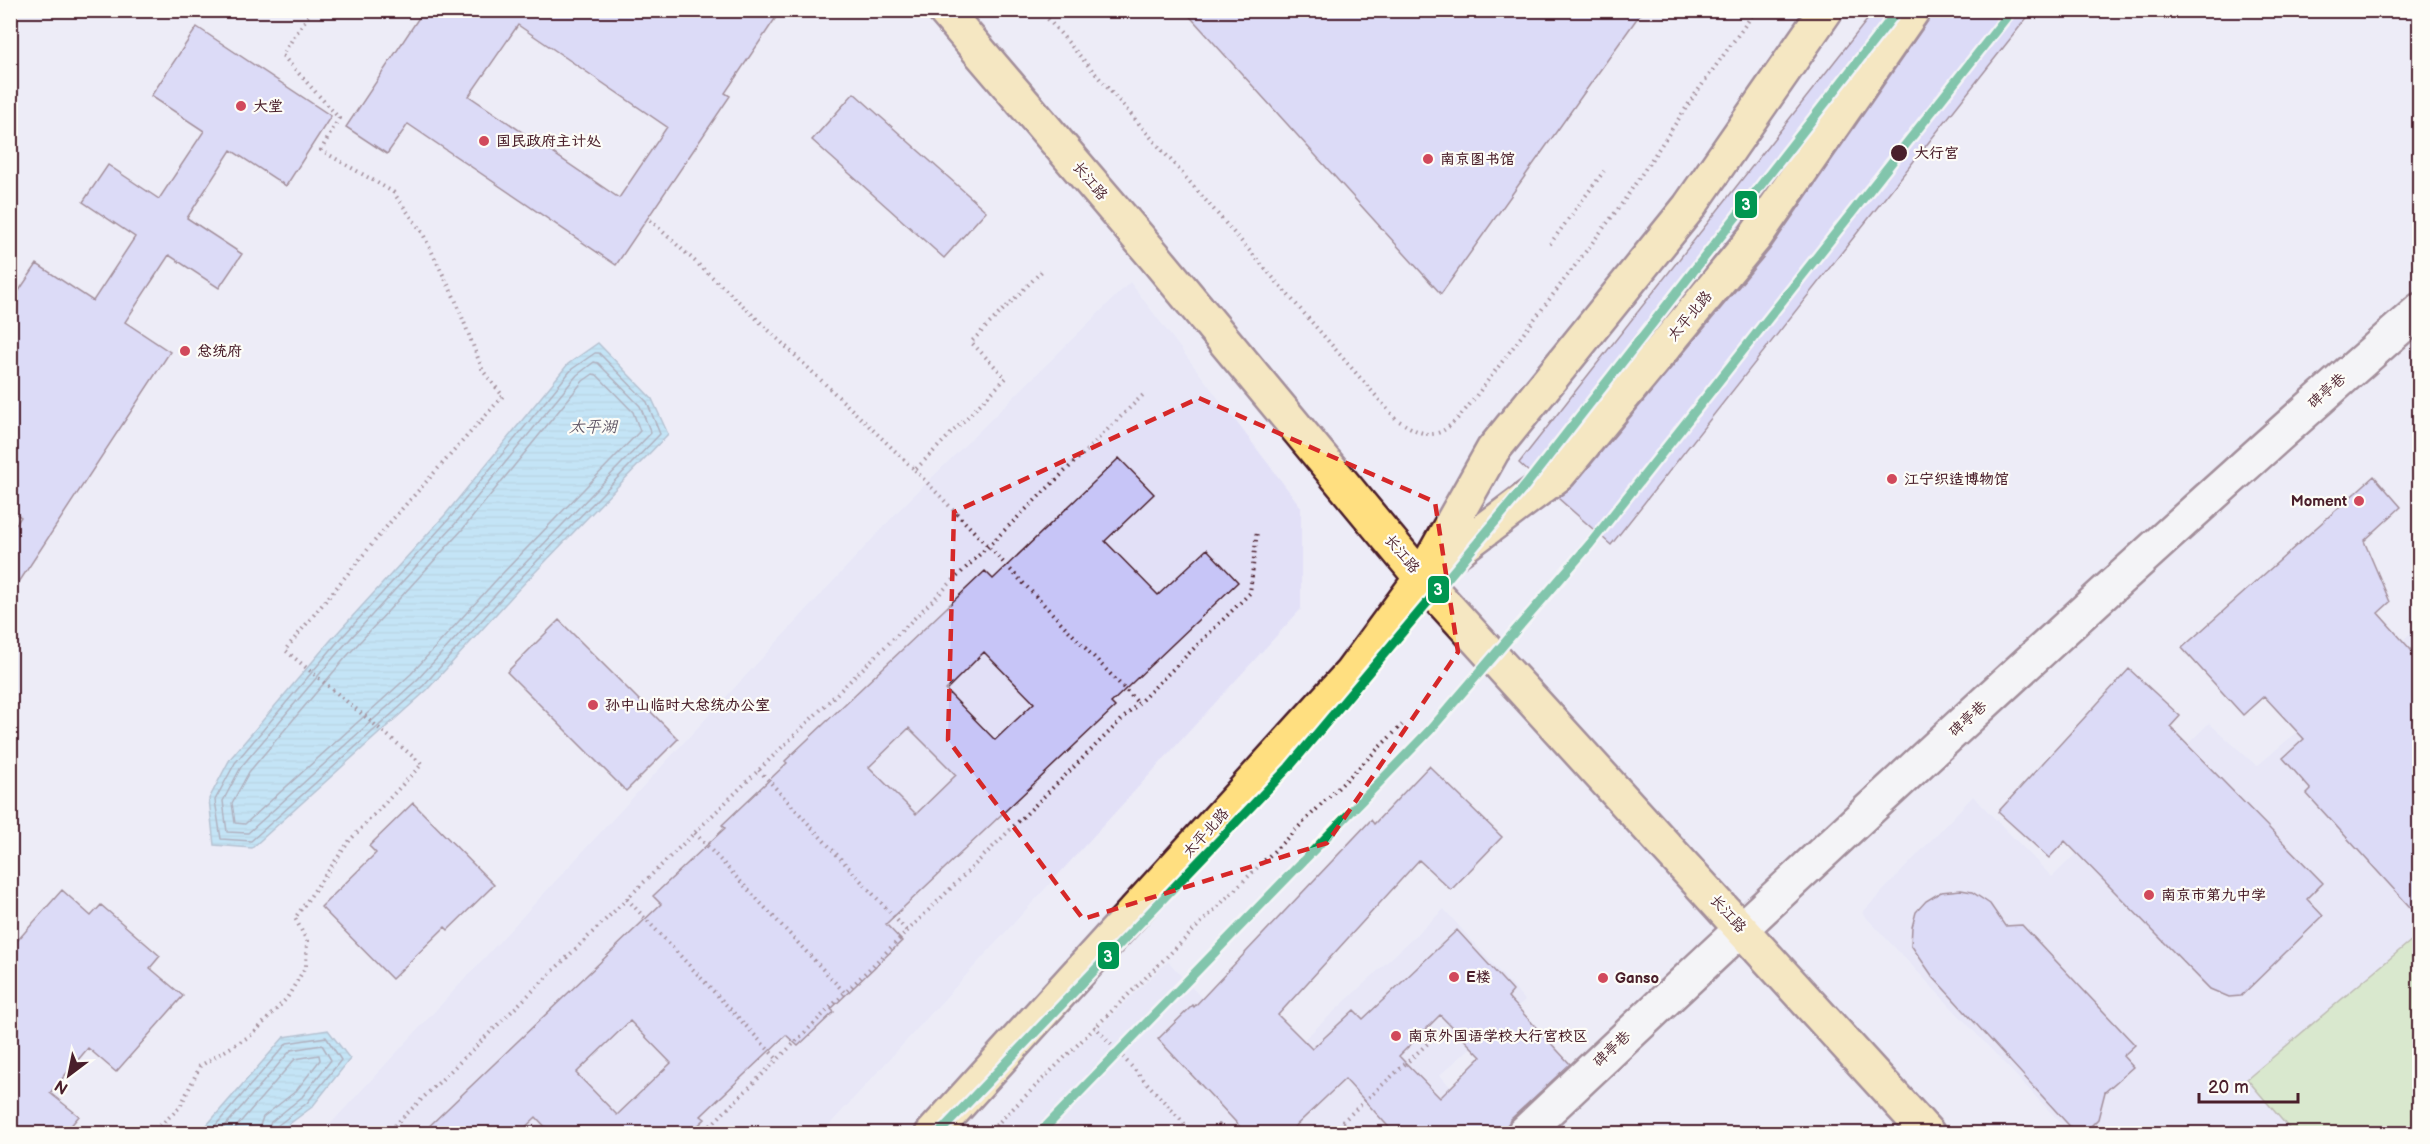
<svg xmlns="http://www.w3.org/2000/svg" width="2430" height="1144" viewBox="0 0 2430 1144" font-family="'Balsamiq Sans','LXGW WenKai TC',sans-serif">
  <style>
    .built { fill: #e2e0f7 }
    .grass { fill: #c1e29b; stroke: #868063; stroke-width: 1.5 }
    .water { fill: url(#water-rules); stroke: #758fa4; stroke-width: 1.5 }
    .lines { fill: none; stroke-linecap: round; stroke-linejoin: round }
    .shore { stroke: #676a7b; stroke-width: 1.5 }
    .building { fill: #c7c5f7; stroke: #4a1f2b; stroke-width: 1.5; fill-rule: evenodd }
    .minor-casing { stroke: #4a1f2b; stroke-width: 38 }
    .major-casing { stroke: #4a1f2b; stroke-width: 38 }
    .path { stroke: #4a1f2b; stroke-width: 4; stroke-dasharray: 1.5 4.5; stroke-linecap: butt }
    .minor { stroke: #fdfcf7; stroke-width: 33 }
    .major { stroke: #ffdf80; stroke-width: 33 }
    .metro-1-casing { stroke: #fdfcf7; stroke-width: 14 }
    .metro-1 { stroke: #009651; stroke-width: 9 }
    .marked { fill: none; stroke: #d62828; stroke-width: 4.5; stroke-dasharray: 12 8; stroke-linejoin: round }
    .poi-dot { fill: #d1495b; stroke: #fdfcf7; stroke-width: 2 }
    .stop-dot { fill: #4a1f2b; stroke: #fdfcf7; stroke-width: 2 }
    .labels { text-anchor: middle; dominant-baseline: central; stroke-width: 4.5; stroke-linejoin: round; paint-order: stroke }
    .poi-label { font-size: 15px; font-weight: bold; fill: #4a1f2b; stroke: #fdfcf7; text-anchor: start }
    .stop-label { font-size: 15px; font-weight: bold; fill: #4a1f2b; stroke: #fdfcf7; text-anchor: start }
    .street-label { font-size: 15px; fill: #4a1f2b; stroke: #fdfcf7 }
    .water-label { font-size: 16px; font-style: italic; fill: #605767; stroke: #fdfcf7 }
    .line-badge { stroke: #fdfcf7; stroke-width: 2 }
    .badge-label { font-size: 16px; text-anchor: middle; font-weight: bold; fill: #fff }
  </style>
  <defs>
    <pattern id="water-rules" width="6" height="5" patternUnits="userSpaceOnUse" patternTransform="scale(1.5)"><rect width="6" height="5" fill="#92daf4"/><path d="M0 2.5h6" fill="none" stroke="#7fbbd1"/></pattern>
  </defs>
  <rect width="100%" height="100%" fill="#edecf7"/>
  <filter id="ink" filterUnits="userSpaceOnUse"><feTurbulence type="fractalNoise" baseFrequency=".0167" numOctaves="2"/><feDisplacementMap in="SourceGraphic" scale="12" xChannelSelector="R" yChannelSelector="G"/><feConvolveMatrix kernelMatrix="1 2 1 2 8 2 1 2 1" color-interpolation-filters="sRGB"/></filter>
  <g filter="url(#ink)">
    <!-- built -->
    <path class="built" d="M1130 282 1301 507V609L822 1133 321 1134 900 509Z
      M2419 626V1133H2070L1862 913 1973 796 2052 877 2209 723 2257 766Z
      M1444 909 1525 1000 1440 1075 1491 1133 987 1134 1168 961 1269 1072Z"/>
    <!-- grass -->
    <path class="grass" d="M2419 934V1133H2293L2247 1079Z"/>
    <!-- water -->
    <path class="water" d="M598 343 652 399 668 434 516 592 427 690 252 848 214 845 209 799 230 759 330 641 445 515 568 364Z
      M328 1030 350 1059 312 1107 277 1133H200L284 1037Z"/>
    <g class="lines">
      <!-- shore -->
      <path class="shore" d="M595 353H599L647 402 660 434 511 588 423 686 251 841 221 839 215 800 235 763 335 645 449 519 572 369Z
        M594 362 598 363 640 406 651 433 506 583 417 680 248 833 227 832 223 801 241 767 340 650 455 524 577 375Z
        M593 374 597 375 633 412 640 431 499 577 411 674 245 824 235 823 232 803 249 772 347 656 462 530 583 381Z
        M208 1134 287 1043 326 1037 341 1060 307 1103 277 1126 274 1134
        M218 1134 291 1050 322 1045 331 1060 302 1097 271 1122 266 1134
        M230 1134 295 1059 319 1055 320 1060 296 1091 263 1117 257 1134"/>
    </g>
    <!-- building -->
    <path class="building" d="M424 10H781L725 93 730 96 616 265 408 124 387 154 346 127ZM518 25 667 127 619 198 469 96Z
      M1184 10H1643L1441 294Z
      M1875 10H1890L1740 226 1546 460 1530 473 1519 463Z
      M1932 10H2033L1611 545 1558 498 1573 486 1770 249 1928 21Z
      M197 27 331 116 286 186 231 150 187 218 242 254 219 288 169 255 125 322 170 352 10 596V533L21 517 10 510V304L37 264 93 301 135 237 83 202 108 165 159 199 204 131 151 96Z
      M854 93 986 211 944 258 812 140Z
      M1119 458 1154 494 1105 541 1158 595 1207 549 1238 582 1111 703 1115 707 886 924 902 941 831 1009 834 1012 798 1046 786 1035 701 1116 705 1119 689 1134H552L536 1117 518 1134H421L661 904 653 896 725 828 722 825 787 763 785 761 985 571 993 579ZM984 652 1034 703 995 740 946 690ZM909 728 956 775 916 814 869 767ZM630 1021 671 1063 617 1115 576 1073Z
      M2374 476 2401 507 2364 541 2390 602 2378 613 2420 660V918L2307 794 2311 790 2283 758 2304 739 2264 696 2243 715 2182 648Z
      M559 620 678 739 626 791 507 672Z
      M2129 669 2180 716 2170 727 2323 883 2307 899 2323 916 2241 996 2229 997 2210 989 2065 841 2049 858 1998 812Z
      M1429 766 1502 837 1451 890 1419 860 1278 1015 1312 1049 1354 1010 1363 1019 1457 930 1513 991 1508 997 1570 1064 1510 1120 1505 1134H1395L1345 1079 1287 1134H1247L1158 1039 1193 1005 1194 1007 1371 820 1374 824ZM1440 1015 1481 1057 1440 1098 1399 1056Z
      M413 803 494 885 448 930 445 927 392 979 321 907 376 853 369 846Z
      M62 890 91 916 101 905 160 956 150 968 183 996 116 1072 88 1048 50 1093 79 1116 64 1134H10V949Z
      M1961 890 1972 892 1990 904 2005 926 2022 925 2135 1045 2123 1056 2133 1067 2105 1092 2098 1119 2083 1134H2077L1933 977 1911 945 1912 927 1916 912 1926 901 1941 892Z"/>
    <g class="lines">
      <defs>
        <path id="minor" d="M1523 1134C1818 856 2115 578 2420 310"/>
        <path id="major" d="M944 10 1155 257 1421 578 1928 1134
          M1430 571 1559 474 1755 237 1913 10
          M932 1134 1351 673 1421 578 1493 450 1689 207 1826 10"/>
      </defs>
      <!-- minor casing -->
      <use href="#minor" class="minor-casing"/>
      <!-- major casing -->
      <use href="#major" class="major-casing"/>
      <!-- path -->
      <path class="path" d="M1040 10 1396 419C1431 442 1440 439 1467 408L1621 205 1694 96 1756 10
        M650 220 736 299 915 470 1006 378 971 342 1042 271
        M1550 244 1604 171
        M915 470 1138 703
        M759 770 907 931
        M695 833 845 993
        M627 899 777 1059
        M1094 1026 1194 1134
        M151 1134 180 1107 200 1066 253 1034 287 998 306 966 307 941 295 918 350 840 422 764 285 650 392 520 503 396 483 371 455 299 422 232 393 192 321 150 339 118 282 55 312 10
        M386 1134 1144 394
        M702 1134 1250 593 1257 531
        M987 1134 1402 725
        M1210 1134 1219 1125 1226 1134
        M1329 1134 1440 1032"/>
      <!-- minor -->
      <use href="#minor" class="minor"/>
      <!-- major -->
      <use href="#major" class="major"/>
      <defs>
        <path id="metro-1" d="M938 1134 1289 767 1526 485 1898 10
          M1039 1134 1430 730 1590 544 2012 10"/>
      </defs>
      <!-- metro-1 casing -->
      <use href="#metro-1" class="metro-1-casing"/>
      <!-- metro-1 -->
      <use href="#metro-1" class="metro-1"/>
    </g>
  </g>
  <!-- marked area -->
  <path d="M0 0H2430V1144H0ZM1199 398 1435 502 1458 652 1327 843 1083 919 948 740 954 512Z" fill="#edecf7" fill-opacity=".55" fill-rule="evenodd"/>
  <path class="marked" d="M1199 398 1435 502 1458 652 1327 843 1083 919 948 740 954 512Z"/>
  <!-- markers -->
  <g class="poi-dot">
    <circle cx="241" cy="106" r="6"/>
    <circle cx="484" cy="141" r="6"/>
    <circle cx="1428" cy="159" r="6"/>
    <circle cx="185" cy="351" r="6"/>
    <circle cx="1892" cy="479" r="6"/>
    <circle cx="2359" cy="501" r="6"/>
    <circle cx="593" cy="705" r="6"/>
    <circle cx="2149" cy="895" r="6"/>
    <circle cx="1454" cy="977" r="6"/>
    <circle cx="1603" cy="978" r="6"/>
    <circle cx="1396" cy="1036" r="6"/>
  </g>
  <circle class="stop-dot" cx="1899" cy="153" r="9"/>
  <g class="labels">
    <!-- poi labels -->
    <g class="poi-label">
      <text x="253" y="106">大堂</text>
      <text x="496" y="141">国民政府主计处</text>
      <text x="1440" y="159">南京图书馆</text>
      <text x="197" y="351">总统府</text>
      <text x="1904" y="479">江宁织造博物馆</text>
      <text x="2347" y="501" text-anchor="end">Moment</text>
      <text x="605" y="705">孙中山临时大总统办公室</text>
      <text x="2161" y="895">南京市第九中学</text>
      <text x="1466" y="977">E楼</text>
      <text x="1615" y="978">Ganso</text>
      <text x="1408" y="1036">南京外国语学校大行宫校区</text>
    </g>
    <!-- stop labels -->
    <g class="stop-label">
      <text x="1914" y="153">大行宫</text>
    </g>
    <!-- street labels -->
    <g class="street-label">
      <text transform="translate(1090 181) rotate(50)">长江路</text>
      <text transform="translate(1690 316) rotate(-50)">太平北路</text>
      <text transform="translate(2327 391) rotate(-41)">碑亭巷</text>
      <text transform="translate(1402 554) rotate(50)">长江路</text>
      <text transform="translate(1968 719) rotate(-42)">碑亭巷</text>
      <text transform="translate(1206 833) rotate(-48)">太平北路</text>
      <text transform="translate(1728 914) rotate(48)">长江路</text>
      <text transform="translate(1612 1049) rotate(-43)">碑亭巷</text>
    </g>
    <!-- water labels -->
    <g class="water-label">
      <text x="593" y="427">太平湖</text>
    </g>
  </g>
  <g class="line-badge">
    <rect x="1734" y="190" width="24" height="29" rx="6" fill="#009651"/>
    <rect x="1427" y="575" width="23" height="29" rx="6" fill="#009651"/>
    <rect x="1097" y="941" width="23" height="29" rx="6" fill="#009651"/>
  </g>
  <g class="badge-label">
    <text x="1746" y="210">3</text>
    <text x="1438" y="595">3</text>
    <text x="1108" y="962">3</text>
  </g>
  <!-- margin -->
  <rect width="2430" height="1144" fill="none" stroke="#fdfcf7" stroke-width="36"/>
  <rect x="18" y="18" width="2394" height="1108" fill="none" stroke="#4a1f2b" stroke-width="2" filter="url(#ink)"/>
  <!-- north arrow -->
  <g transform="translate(69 1075) rotate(212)" stroke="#fdfcf7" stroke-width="4.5" paint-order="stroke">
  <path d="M0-4.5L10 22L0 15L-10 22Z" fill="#4a1f2b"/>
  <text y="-9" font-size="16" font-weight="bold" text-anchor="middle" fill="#4a1f2b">N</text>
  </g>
  <!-- scale -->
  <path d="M2199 1093v9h99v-9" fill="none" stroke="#4a1f2b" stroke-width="3"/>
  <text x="2208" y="1093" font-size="18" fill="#4a1f2b" stroke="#fdfcf7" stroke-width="4.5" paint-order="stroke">20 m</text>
</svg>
